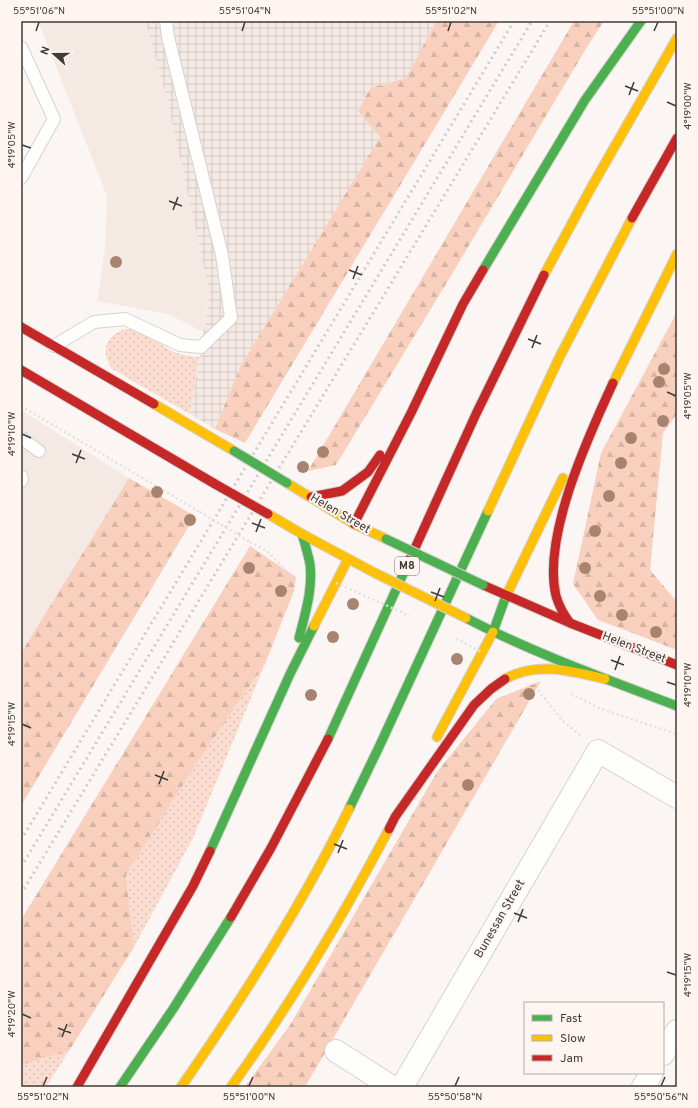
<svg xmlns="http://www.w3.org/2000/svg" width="698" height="1108" viewBox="0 0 698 1108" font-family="Overpass,sans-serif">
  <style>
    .built { fill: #f5e9e4 }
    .industrial { fill: url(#industrial-grid) }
    .grass { fill: url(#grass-dots) }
    .forest { fill: url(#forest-firs) }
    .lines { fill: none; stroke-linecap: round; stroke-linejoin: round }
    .lane-casing { stroke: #d6d2d0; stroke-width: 14 }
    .street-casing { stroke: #d6d2d0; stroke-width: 24 }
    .fast-casing { stroke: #d6d2d0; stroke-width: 11 }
    .slow-casing { stroke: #d6d2d0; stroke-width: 11 }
    .jam-casing { stroke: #d6d2d0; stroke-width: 11 }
    .path { stroke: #e2e0df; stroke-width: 2.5; stroke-dasharray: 2 3; stroke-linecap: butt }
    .lane { stroke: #fefefd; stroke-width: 12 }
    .street { stroke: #fefefd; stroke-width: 22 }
    .fast { stroke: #4caf50; stroke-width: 9 }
    .slow { stroke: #ffc107; stroke-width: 9 }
    .jam { stroke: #c62828; stroke-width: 9 }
    .rail { stroke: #cdcccb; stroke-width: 3; stroke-dasharray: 2 4; stroke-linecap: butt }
    .fast-bridge-casing { stroke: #d6d2d0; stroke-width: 11; stroke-linecap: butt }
    .slow-bridge-casing { stroke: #d6d2d0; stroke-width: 11; stroke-linecap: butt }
    .jam-bridge-casing { stroke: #d6d2d0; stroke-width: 11; stroke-linecap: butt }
    .path-bridge { stroke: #e2e0df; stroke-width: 2.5; stroke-dasharray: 2 3; stroke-linecap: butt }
    .fast-bridge { stroke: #4caf50; stroke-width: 9 }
    .slow-bridge { stroke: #ffc107; stroke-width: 9 }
    .jam-bridge { stroke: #c62828; stroke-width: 9 }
    .tree { fill: #a7846f }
    .ticks { fill: none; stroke: #3f3b39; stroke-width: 1.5 }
    .labels { text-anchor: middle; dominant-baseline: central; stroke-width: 4; stroke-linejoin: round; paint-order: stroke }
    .shield { fill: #fef5f1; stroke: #787370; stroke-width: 1 }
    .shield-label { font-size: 11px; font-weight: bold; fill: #3f3b39 }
    .street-label { font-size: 12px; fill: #3f3b39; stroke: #fef5f1 }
    .neatline { fill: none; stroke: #3f3b39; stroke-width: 1.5 }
    .ticks-label { font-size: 10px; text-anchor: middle; fill: #3f3b39 }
  </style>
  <defs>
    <pattern id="industrial-grid" width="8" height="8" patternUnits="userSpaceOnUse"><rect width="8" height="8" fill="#f5e9e4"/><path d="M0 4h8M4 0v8" fill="none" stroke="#d3c9c4"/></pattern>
    <pattern id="grass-dots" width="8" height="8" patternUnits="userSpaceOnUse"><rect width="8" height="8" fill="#faddd0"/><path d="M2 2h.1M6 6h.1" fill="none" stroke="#d7bfb3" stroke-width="1.8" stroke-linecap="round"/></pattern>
    <pattern id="forest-firs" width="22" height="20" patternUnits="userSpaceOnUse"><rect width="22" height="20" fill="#f9d0be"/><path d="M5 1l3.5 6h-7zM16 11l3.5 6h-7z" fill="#d6b4a4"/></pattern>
  </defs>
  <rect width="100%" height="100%" fill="#fbf6f4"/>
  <!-- built -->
  <path class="built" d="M38 21H144L147 26 168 103 210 294 203 332 168 314 97 301 105 248 107 196Z
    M21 410 129 478 21 653Z"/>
  <!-- industrial -->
  <path class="industrial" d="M144 21H436L406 78 369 88 358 111 380 137 240 367 215 429 190 414 210 294 168 103 147 26Z"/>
  <!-- grass -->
  <path class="grass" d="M125 329C144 330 158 344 174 352 182 355 191 356 199 357L190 414 112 369C100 352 105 336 125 329Z
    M265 664 193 838 134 947 126 875 195 766Z
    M69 1051 46 1087H21V1065Z"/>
  <!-- forest -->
  <path class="forest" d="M436 21H499L245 443 215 429 240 367 380 137 358 111 370 88 406 78Z
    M574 21H604L590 42 449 279 336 465 308 471Z
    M677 312V414L663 433 650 570 677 602V650L598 620 573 584 601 453Z
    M129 478 195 516 21 806V653Z
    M250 546 296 577 294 591 265 664 195 766 126 875 134 947 69 1051 21 1065V920Z
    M541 681 305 1087H245L290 1025 437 772 496 699Z"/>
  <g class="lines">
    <defs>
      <path id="lane" d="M21 47 54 119 21 178
        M54 346 94 322 125 319 180 345 201 347 231 318 222 255 168 37 166 21
        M21 438 39 451
        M21 476 22 479 21 481"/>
      <path id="street" d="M336 1051 392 1087
        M663 1054 677 1031
        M402 1087 598 751 677 797
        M643 1087 652 1073"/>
      <path id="fast" d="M483 270 585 100 641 21
        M466 618C533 653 606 679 677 706
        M493 632 506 596
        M299 638C305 614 313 590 310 564 308 554 305 544 302 534
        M328 739 405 570
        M349 809 379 747 488 511
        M210 851 290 674 314 626
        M120 1087 173 1009 231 917"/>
      <path id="slow" d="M544 275 592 186 677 38
        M613 383 677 254
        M154 404 234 451
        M287 483 354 524 386 539
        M488 511 559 358 632 218
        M268 514 302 534 373 572
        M506 596 563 478
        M314 626 348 559
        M505 679C537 661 571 671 605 679
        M437 737 493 632
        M181 1087C243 998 301 907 349 809
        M231 1087C290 1005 342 918 389 829"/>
      <path id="jam" d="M632 218 677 138
        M21 327 154 404
        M21 370 215 484
        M311 497 342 491 368 472 380 455
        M354 524 411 413 463 304 483 270
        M405 570 476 414 544 275
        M483 585 570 623 677 665
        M570 623C564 615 559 606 556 596 542 537 588 437 613 383
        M389 829 395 817 474 705 491 689 505 679
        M231 917 271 848 328 739
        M77 1087 193 886 210 851"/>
    </defs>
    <!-- lane casing -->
    <use href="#lane" class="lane-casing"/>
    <!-- street casing -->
    <use href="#street" class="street-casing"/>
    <!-- fast casing -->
    <use href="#fast" class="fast-casing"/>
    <!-- slow casing -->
    <use href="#slow" class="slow-casing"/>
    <!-- jam casing -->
    <use href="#jam" class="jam-casing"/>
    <!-- path -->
    <path class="path" d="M21 406 200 512
      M250 542 268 552 289 574
      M538 690 562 720 582 737
      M571 694 601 709 677 734"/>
    <!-- lane -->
    <use href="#lane" class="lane"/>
    <!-- street -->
    <use href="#street" class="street"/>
    <!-- fast -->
    <use href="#fast" class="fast"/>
    <!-- slow -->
    <use href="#slow" class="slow"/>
    <!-- jam -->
    <use href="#jam" class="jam"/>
    <!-- rail -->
    <path class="rail" d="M21 840 514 21
      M21 867 532 21
      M21 894 550 21"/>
    <defs>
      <path id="fast-bridge" d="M234 451 287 483
        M386 539 483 585"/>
      <path id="slow-bridge" d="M373 572 466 618"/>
      <path id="jam-bridge" d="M215 484 268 514"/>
    </defs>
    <!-- fast-bridge casing -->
    <use href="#fast-bridge" class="fast-bridge-casing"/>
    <!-- slow-bridge casing -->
    <use href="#slow-bridge" class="slow-bridge-casing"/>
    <!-- jam-bridge casing -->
    <use href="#jam-bridge" class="jam-bridge-casing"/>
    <!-- path-bridge -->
    <path class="path-bridge" d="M200 512 250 542
      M336 583 410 616
      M456 639 482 652"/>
    <!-- fast-bridge -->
    <use href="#fast-bridge" class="fast-bridge"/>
    <!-- slow-bridge -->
    <use href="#slow-bridge" class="slow-bridge"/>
    <!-- jam-bridge -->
    <use href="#jam-bridge" class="jam-bridge"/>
  </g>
  <!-- trees -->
  <g class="tree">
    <circle cx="116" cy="262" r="6"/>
    <circle cx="664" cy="369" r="6"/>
    <circle cx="659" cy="382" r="6"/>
    <circle cx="663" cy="421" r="6"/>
    <circle cx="631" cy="438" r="6"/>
    <circle cx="323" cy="452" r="6"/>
    <circle cx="621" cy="463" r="6"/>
    <circle cx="303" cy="467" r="6"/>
    <circle cx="157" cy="492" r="6"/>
    <circle cx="609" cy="496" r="6"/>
    <circle cx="190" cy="520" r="6"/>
    <circle cx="595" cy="531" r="6"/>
    <circle cx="249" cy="568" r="6"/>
    <circle cx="585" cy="568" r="6"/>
    <circle cx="281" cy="591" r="6"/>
    <circle cx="600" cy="596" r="6"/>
    <circle cx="353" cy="604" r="6"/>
    <circle cx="622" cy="615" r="6"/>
    <circle cx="656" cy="632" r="6"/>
    <circle cx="333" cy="637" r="6"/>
    <circle cx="457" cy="659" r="6"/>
    <circle cx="529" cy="694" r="6"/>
    <circle cx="311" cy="695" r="6"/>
    <circle cx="468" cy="785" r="6"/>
  </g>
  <!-- ticks -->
  <path class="ticks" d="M36 31 39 22M242 31 245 22M448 31 451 22M654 31 658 22M625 86 638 91M629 95 634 82M667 102 676 106M22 145 31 148M169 201 182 206M173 210 178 197M349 270 362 275M353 279 358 266M528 339 541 344M532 348 537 335M667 392 676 396M22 434 31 438M72 454 85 459M76 463 81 450M252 523 265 528M256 532 261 519M431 592 444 597M435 601 440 588M611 660 624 665M615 670 620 656M667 682 676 685M22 724 31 728M155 775 168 780M159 784 164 771M334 844 347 849M338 853 343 840M514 913 527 918M518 922 523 909M667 972 676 975M22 1014 31 1018M58 1028 71 1033M62 1037 67 1024M43 1086 47 1077M249 1086 253 1077M455 1086 459 1077M661 1086 665 1077"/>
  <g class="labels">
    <!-- shield labels -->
    <rect class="shield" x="395" y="557" width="24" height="18" rx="3"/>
    <g class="shield-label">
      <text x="407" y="566">M8</text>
    </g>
    <!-- street labels -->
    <g class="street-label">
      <text transform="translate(340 514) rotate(30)">Helen Street</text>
      <text transform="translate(634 648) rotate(21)">Helen Street</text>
      <text transform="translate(500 919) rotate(-60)">Bunessan Street</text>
    </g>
  </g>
  <!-- border -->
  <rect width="698" height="1108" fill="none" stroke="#fef5f1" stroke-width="44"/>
  <!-- legend -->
  <rect x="524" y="1002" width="140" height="72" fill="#fef5f1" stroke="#b2aba7"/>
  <rect x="532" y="1015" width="20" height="6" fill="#4caf50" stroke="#b2aba7"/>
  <text x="560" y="1022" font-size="12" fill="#3f3b39">Fast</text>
  <rect x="532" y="1035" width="20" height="6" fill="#ffc107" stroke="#b2aba7"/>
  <text x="560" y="1042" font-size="12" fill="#3f3b39">Slow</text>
  <rect x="532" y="1055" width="20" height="6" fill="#c62828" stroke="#b2aba7"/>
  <text x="560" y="1062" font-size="12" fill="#3f3b39">Jam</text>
  <!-- north arrow -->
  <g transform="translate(54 54) rotate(291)" stroke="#fef5f1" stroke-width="3" paint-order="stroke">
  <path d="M0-3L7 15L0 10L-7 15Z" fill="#3f3b39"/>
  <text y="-6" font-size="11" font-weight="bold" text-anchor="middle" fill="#3f3b39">N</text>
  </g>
  <rect x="22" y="22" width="654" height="1064" class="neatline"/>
  <g class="ticks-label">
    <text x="39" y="14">55°51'06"N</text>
    <text x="245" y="14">55°51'04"N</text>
    <text x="451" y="14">55°51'02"N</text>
    <text x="658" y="14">55°51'00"N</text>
    <text transform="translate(687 106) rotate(-90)" y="4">4°19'00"W</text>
    <text transform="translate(11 145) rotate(-90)" y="4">4°19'05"W</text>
    <text transform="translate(687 396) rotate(-90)" y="4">4°19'05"W</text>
    <text transform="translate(11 434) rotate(-90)" y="4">4°19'10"W</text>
    <text transform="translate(687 685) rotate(-90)" y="4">4°19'10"W</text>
    <text transform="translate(11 724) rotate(-90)" y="4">4°19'15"W</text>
    <text transform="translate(687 975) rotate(-90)" y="4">4°19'15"W</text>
    <text transform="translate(11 1014) rotate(-90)" y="4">4°19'20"W</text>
    <text x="43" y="1100">55°51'02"N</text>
    <text x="249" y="1100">55°51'00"N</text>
    <text x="455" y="1100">55°50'58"N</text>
    <text x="661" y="1100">55°50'56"N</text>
  </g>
</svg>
